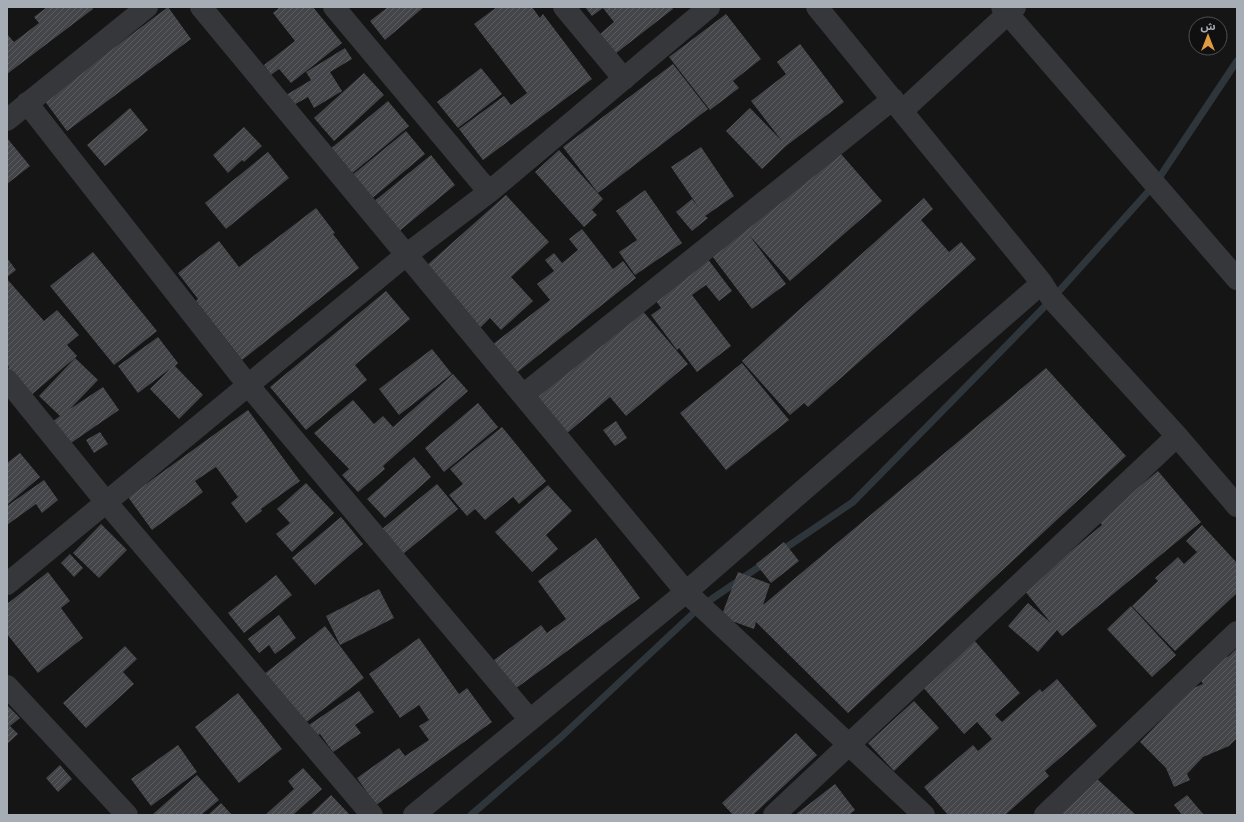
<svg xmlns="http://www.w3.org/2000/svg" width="1244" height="822" viewBox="0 0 1244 822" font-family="Karla,'Noto Sans Arabic',sans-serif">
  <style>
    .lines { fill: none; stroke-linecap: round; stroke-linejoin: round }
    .stream { stroke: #2e363b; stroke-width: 7 }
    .building { fill: url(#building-hatch) }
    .minor { stroke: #36373b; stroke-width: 22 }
  </style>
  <defs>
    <pattern id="building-hatch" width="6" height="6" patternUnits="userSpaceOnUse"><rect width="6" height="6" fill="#444549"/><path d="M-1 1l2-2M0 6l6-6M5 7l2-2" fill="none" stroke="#5c5d61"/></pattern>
  </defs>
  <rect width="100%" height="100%" fill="#151516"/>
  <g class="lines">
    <!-- stream -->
    <path class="stream" d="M781 551 853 502 1052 299 1155 184 1237 61
      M471 815 561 737 700 607 766 562"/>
  </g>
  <!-- building -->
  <path class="building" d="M47 7H92L93 9 7 74V34L14 42 39 23 34 17Z
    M168 7 191 39 67 131 44 100Z
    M280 7H313L342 43 291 83 279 69 271 75 264 65 295 41 273 13Z
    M388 7H424L385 40 370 21Z
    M497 7H532L540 18 543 14 592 79 483 160 459 129 504 96 511 105 527 93 474 24Z
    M585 7H672L673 9 615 54 600 34 614 22 603 8 592 16Z
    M726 14 761 59 733 81 739 88 710 110 669 57Z
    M800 44 844 102 786 146 762 169 726 131 750 108 782 141 751 101 786 74 777 62Z
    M345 48 352 59 330 72 342 91 314 108 308 97 292 106 286 95 311 80 306 72Z
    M673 64 708 109 598 193 563 147Z
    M481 68 502 94 458 128 437 102Z
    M364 73 384 95 334 141 314 118Z
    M388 101 409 126 349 176 328 151Z
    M130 108 148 130 105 166 87 145Z
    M244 127 262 146 244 162 242 160 228 173 213 155Z
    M406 131 425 154 370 200 350 177Z
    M7 138 30 166 7 184Z
    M701 147 734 196 705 216 708 218 692 231 676 212 692 199 699 208 671 167Z
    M835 147 882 201 790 281 749 235 786 284 752 309 709 252Z
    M559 150 603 199 592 210 597 215 584 227 535 172Z
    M268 152 289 178 226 229 205 203Z
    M431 155 455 185 397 233 372 203Z
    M645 190 682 243 635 275 619 252 637 240 616 211Z
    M506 195 549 242 511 277 533 301 501 330 490 318 480 328 425 267Z
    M924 198 933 209 921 220 949 252 961 242 976 259 808 407 804 403 790 415 742 361Z
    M316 208 335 233 333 234 359 268 242 360 196 301 198 299 178 273 219 241 239 267Z
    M582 229 613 269 623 261 636 278 515 374 492 345 550 300 537 284 554 271 545 260 554 253 562 263 578 250 569 239Z
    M93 252 157 331 114 365 50 286Z
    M7 258 16 270 7 277Z
    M707 258 732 291 719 301 706 285 692 295 731 346 697 372 679 348 677 350 651 315 661 308 654 298Z
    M7 279 44 321 57 310 79 335 67 345 77 356 30 396 8 369 9 367 7 364Z
    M386 291 410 319 355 365 367 380 306 430 270 387Z
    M641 309 688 364 626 416 610 397 566 434 535 398Z
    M158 337 178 363 175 366 203 395 179 419 150 389 170 369 138 393 118 366Z
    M432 349 452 374 399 415 379 389Z
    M75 358 98 380 70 409 103 387 119 410 68 445 52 422 60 416 39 396Z
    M742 363 789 420 726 470 680 413Z
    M1046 368 1126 456 848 713 756 622 754 629 721 617 738 572 770 584 763 605Z
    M453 374 468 391 383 466 385 469 358 492 342 475 349 469 314 433 353 400 374 424 383 416 393 427Z
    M478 403 498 427 444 472 425 448Z
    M248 410 300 481 261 509 262 511 246 523 231 503 238 497 216 467 195 481 203 492 152 530 128 497Z
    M616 421 627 438 615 446 603 430Z
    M502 427 546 481 519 504 513 497 485 520 475 509 467 516 449 495 463 484 450 469Z
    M100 432 108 444 94 453 86 440Z
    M20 453 40 477 7 505V463Z
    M414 457 431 477 385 518 367 499Z
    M1158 471 1201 522 1062 636 1057 630 1038 652 1008 626 1028 603 1051 623 1024 590 1102 525 1098 520Z
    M44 480 58 500 42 513 36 504 7 525V506Z
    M306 483 334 513 292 552 276 534 290 523 277 509Z
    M437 484 458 509 403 554 382 529Z
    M548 485 572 511 546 535 558 549 532 572 495 532Z
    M341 517 363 544 315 585 292 558Z
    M101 524 127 550 99 578 73 553Z
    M1202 525 1237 563V593L1175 651 1132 606 1158 581 1155 578 1178 557 1184 564 1197 552 1186 541Z
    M596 538 640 598 515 689 494 660 541 625 547 633 566 619 538 581Z
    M784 542 799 561 771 583 756 564Z
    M70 554 83 568 74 577 61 563Z
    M48 572 70 601 61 608 83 638 38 673 7 634V604Z
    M276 575 292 595 244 633 228 613Z
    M379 589 394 618 340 645 326 616Z
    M1131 606 1176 655 1152 677 1107 629Z
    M279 615 296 638 275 654 269 645 259 653 248 639Z
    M325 626 364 678 304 724 263 675Z
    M419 638 459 694 467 688 492 722 376 805 357 778 399 748 405 756 429 740 419 726 429 720 419 705 400 718 369 674Z
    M974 640 1020 693 995 715 1002 722 1040 689 1042 692 1057 679 1097 726 1045 771 1049 776 1005 815H948L924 787 973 745 978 751 992 739 977 722 964 734 921 685Z
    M125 646 137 659 123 672 134 684 86 728 63 703Z
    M1237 648V738L1229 746 1203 757 1187 774 1190 780 1174 787 1166 768 1140 742 1191 689 1203 684 1200 679 1217 662 1229 656Z
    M359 691 374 712 355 725 361 733 333 752 320 734 314 738 306 727Z
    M238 693 282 749 239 783 195 727Z
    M914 701 939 728 894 771 868 743Z
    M7 705 20 718 10 726 18 734 7 744Z
    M796 733 817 755 753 815H733L722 803Z
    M178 745 197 772 151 806 131 779Z
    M60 765 72 779 58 792 46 778Z
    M303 768 322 789 293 815H265L294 789 288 781Z
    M197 775 219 800 201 815 184 814 152 815Z
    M1095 777 1136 815H1059Z
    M835 784 855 810 849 815H795Z
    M331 795 350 815H310Z
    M1187 795 1204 815H1182L1174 805Z
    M221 803 232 815H208Z"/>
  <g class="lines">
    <!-- minor -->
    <path class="minor" d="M201 7 686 592 924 815
      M334 7 489 192
      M564 7 624 79
      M817 7 1042 283 1052 299 1177 436 1237 506
      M1002 7 1237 279
      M27 103 248 385 530 720
      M902 111 1015 7
      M7 120 147 7
      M7 380 106 502 372 815
      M523 395 893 99
      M7 584 406 255 489 192 709 7
      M7 686 127 815
      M414 815 686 592 1042 283
      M774 815 1177 436
      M1045 815 1237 632"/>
  </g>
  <!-- border -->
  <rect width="1244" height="822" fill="none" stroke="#a7adb5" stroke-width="16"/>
  <!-- north arrow -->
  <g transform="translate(1208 36)"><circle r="19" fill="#101011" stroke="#4c4f53"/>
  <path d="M0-3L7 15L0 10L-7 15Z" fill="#e29b41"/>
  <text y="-6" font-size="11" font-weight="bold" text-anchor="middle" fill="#a7adb5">ش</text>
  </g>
</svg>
